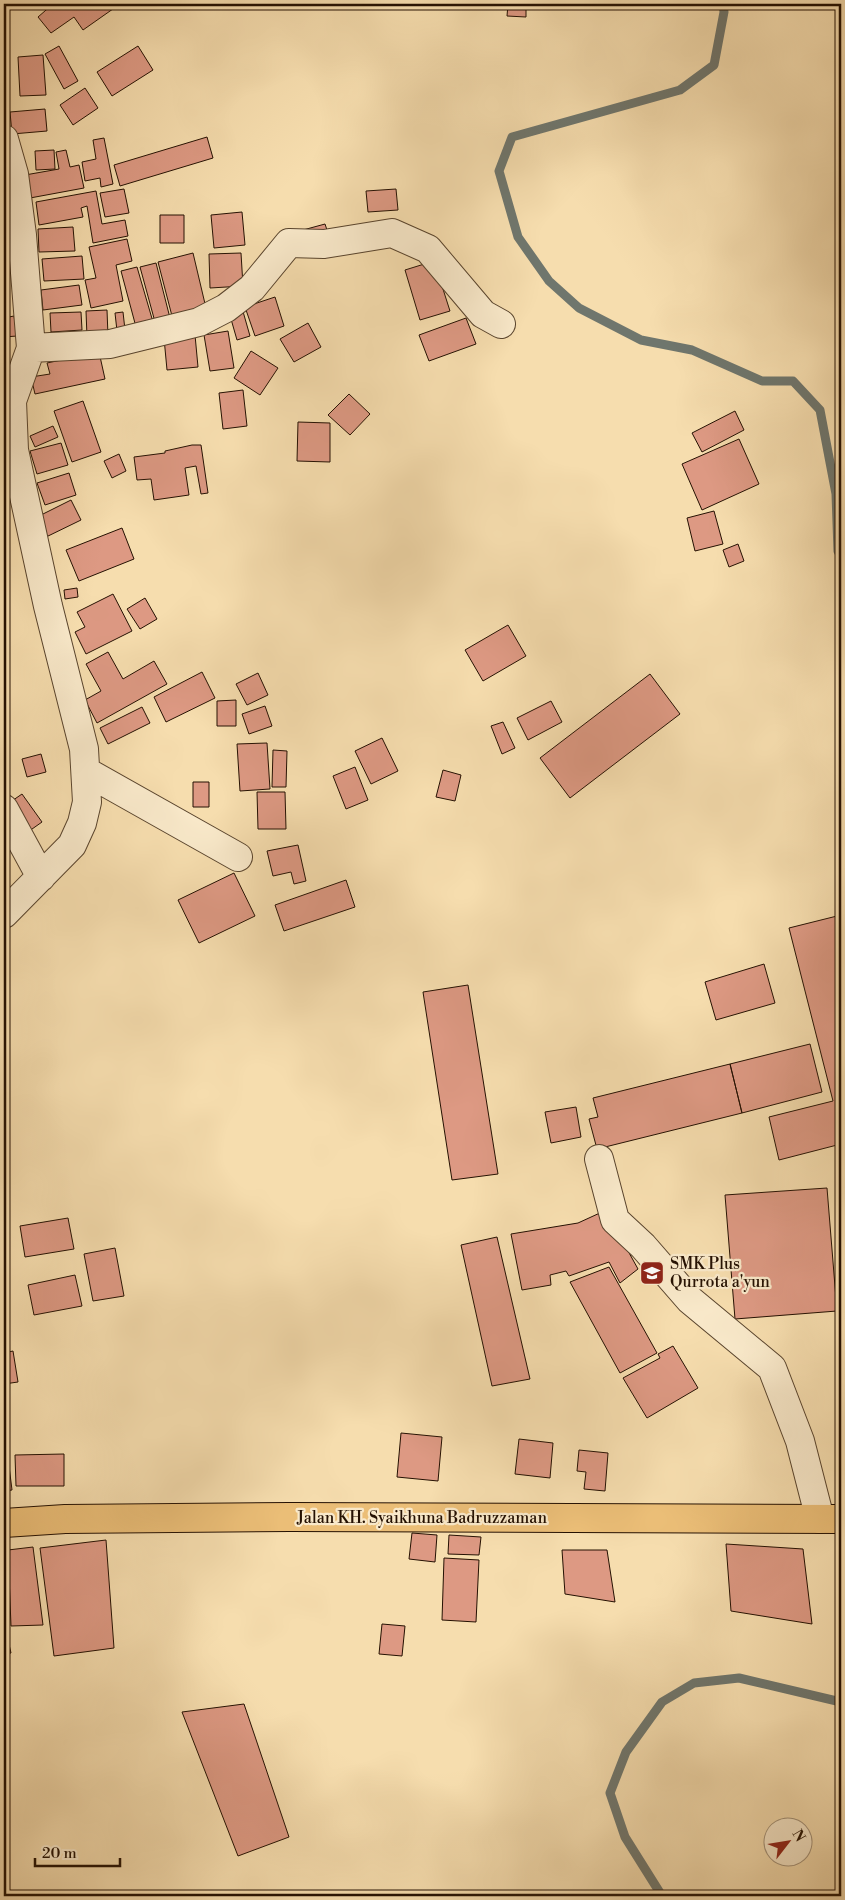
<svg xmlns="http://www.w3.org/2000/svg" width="845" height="1900" viewBox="0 0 845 1900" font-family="'Libre Bodoni',serif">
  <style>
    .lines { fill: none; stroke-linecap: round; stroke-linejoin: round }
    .stream { stroke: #6f766d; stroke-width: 9 }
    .building { fill: #dd9983; stroke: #251102 }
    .minor-casing { stroke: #59442d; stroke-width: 30 }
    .major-casing { stroke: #251102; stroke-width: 30 }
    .minor { stroke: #f9e9ca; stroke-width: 28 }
    .major { stroke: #ebbe77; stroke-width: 28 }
    .labels { text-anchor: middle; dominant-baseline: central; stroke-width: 4.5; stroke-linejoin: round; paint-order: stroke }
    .poi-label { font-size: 16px; fill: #251102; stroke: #f9e9ca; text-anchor: start }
    .street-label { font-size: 16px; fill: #251102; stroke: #f9e9ca }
  </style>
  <rect width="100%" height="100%" fill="#f6ddae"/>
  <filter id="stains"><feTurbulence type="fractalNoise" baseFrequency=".004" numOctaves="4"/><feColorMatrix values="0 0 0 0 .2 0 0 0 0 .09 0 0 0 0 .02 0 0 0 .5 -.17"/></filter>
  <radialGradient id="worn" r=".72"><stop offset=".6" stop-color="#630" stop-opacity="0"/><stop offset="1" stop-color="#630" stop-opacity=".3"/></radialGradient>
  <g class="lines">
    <!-- stream -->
    <path class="stream" d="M723 4 724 12 714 65 680 90 512 137 499 171 518 237 549 281 579 308 641 340 692 350 762 381H793L820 410 836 494 838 551 841 557
      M662 1896 625 1837 610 1793 626 1752 662 1702 694 1683 739 1678 841 1702"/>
  </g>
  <!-- building -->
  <path class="building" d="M53 4H120L83 30 74 17 51 33 38 17Z
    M508 4H526V17L507 16Z
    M59 46 78 81 64 89 45 54Z
    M138 46 153 70 112 96 97 72Z
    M43 55 46 95 20 96 18 57Z
    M85 88 98 108 73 125 60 105Z
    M45 109 47 131 12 134 10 112Z
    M207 137 213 158 120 186 114 165Z
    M104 138 113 184 101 187 100 178 85 181 82 162 96 159 93 140Z
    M54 150 55 169 36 170 35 151Z
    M66 150 70 167 79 165 84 188 30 198 25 175 59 169 56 152Z
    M124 189 129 213 105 217 100 193Z
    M396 189 398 210 368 212 366 191Z
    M96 191 102 224 125 220 128 236 93 243 87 206 81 208 83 217 39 225 36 202Z
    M242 212 245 245 214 248 211 215Z
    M160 215H184V243H160Z
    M325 224 329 236 303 230Z
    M73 227 75 251 39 252 38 229Z
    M127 239 132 261 116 265 123 301 91 308 85 280 96 278 89 247Z
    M193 253 206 308 172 316 158 262Z
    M241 253 243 286 210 288 209 254Z
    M82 256 84 279 44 281 42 259Z
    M434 261 450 311 420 320 405 270Z
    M156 263 170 318 155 322 140 267Z
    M137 267 153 322 136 327 121 271Z
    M79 285 82 305 43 310 41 290Z
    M275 297 284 326 255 336 245 307Z
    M242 308 250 336 237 340 229 312Z
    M107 310 108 336 87 337 86 311Z
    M81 312 82 330 51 332 50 313Z
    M123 312 125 330 117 331 115 313Z
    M14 316 17 336 4 337V318Z
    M466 318 476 344 429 361 419 335Z
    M308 323 321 347 294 362 280 339Z
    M228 331 234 368 210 371 204 335Z
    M195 335 198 367 167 370 164 338Z
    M251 351 278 368 260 395 234 378Z
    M99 352 105 379 35 394 31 377 50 374 47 363Z
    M243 390 247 426 223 429 219 393Z
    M349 394 370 414 350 435 328 415Z
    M83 401 101 452 72 462 54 411Z
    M735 411 744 430 702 452 692 433Z
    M298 422 330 423V462L297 461Z
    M53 426 58 437 35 447 30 436Z
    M739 439 759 484 702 510 682 464Z
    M61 443 68 465 37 474 30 451Z
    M192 445H201L208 493 201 494 196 466 185 468 189 495 154 500 151 479 137 480 134 457 165 453V451Z
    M119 454 126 471 112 478 104 461Z
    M69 473 76 495 45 505 37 483Z
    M71 500 81 520 44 538 35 518Z
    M714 511 723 544 695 551 687 518Z
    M122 528 134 559 79 581 66 550Z
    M738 544 744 561 729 567 723 550Z
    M77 588 78 597 65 599 64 590Z
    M113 594 132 631 86 654 75 632 85 627 77 612Z
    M145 598 157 619 140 629 127 609Z
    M508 625 526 656 483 681 465 650Z
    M108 652 123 679 154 661 167 684 97 723 85 700 101 691 86 664Z
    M202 672 215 698 166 722 154 697Z
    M258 673 268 695 247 705 236 684Z
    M650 674 680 714 570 798 540 758Z
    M236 700V726H217V701Z
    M551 701 562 722 528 740 517 718Z
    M265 706 272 726 249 734 242 714Z
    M142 707 150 723 108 744 100 728Z
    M503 722 515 748 502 754 491 726Z
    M382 738 398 771 371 784 355 751Z
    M267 743 270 789 240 791 237 744Z
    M273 750 287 751 286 787H272Z
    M41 754 46 772 27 777 22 759Z
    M355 767 368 800 346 809 333 776Z
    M443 770 461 775 455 801 436 797Z
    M193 782H209V807H193Z
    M257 792H285L286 829H258Z
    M22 794 42 822 25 834 6 805Z
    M298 845 306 881 294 884 291 872 273 876 267 851Z
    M234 873 255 916 199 943 178 900Z
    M346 880 355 907 284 931 275 905Z
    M837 916 841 934V1144L779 1160 769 1117 833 1101 789 928Z
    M764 964 775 1003 716 1020 705 982Z
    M468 985 498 1174 452 1180 423 992Z
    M810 1044 822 1092 742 1113 730 1064Z
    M730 1064 742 1113 597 1149 589 1119 598 1117 593 1098Z
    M576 1107 581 1137 551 1143 545 1112Z
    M827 1188 837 1311 735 1319 725 1195Z
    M602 1212 617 1241 622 1240 638 1269 620 1283 609 1262 569 1276 566 1271 550 1275 551 1285 522 1290 511 1234 578 1223Z
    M68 1218 74 1249 25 1257 20 1226Z
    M497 1237 530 1379 492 1386 461 1245Z
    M115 1248 124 1296 93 1301 84 1254Z
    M609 1267 657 1353 620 1373 570 1282Z
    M75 1275 82 1306 34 1315 28 1285Z
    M673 1346 698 1388 647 1418 623 1378 660 1358 658 1354Z
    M13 1351 18 1382 4 1384V1353Z
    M401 1433 442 1437 438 1481 397 1477Z
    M519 1439 553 1443 550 1478 515 1474Z
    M4 1442H6L12 1490 4 1491Z
    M579 1450 608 1453 605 1491 584 1489 586 1472 577 1471Z
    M64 1454V1486H16L15 1455Z
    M412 1533 437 1535 435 1562 409 1559Z
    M449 1535 481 1537 479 1555 448 1554Z
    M106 1540 114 1648 54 1656 40 1548Z
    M726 1544 803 1549 812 1624 731 1611Z
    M33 1547 43 1625 11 1626 8 1550Z
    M562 1550H607L615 1602 565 1594Z
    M444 1558 479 1560 476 1622 442 1620Z
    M4 1623 11 1653 4 1654Z
    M382 1624 405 1626 402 1656 379 1654Z
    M244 1704 289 1837 238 1856 182 1712Z"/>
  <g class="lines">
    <defs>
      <path id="minor" d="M4 139 14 174 22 235 31 348 12 401 14 450 48 606 84 749 87 802 82 823 72 845 4 914
        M31 348 110 344 199 322 226 308 252 288 289 243 324 244 392 233 428 249 483 314 501 324
        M87 772 238 857
        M4 809 41 877
        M599 1159 615 1220 643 1246 690 1300 772 1368 800 1441 820 1519"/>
      <path id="major" d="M4 1523 65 1519 290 1517 841 1519"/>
    </defs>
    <!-- minor casing -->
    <use href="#minor" class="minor-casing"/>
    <!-- major casing -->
    <use href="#major" class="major-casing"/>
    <!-- minor -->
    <use href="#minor" class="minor"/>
    <!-- major -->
    <use href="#major" class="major"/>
  </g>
  <!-- icons -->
  <defs>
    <symbol id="school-square" viewBox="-11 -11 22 22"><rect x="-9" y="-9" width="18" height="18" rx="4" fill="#8f2418" stroke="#f9e9ca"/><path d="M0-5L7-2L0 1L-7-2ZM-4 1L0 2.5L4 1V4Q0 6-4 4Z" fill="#fff"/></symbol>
  </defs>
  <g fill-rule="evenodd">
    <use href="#school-square" x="638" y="1259" width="28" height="28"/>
  </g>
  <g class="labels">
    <!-- poi labels -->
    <g class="poi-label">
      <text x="670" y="1264">SMK Plus<tspan x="670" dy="18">Qurrota a'yun</tspan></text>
    </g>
    <!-- street labels -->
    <g class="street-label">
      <text x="422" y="1518">Jalan KH. Syaikhuna Badruzzaman</text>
    </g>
  </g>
  <!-- margin -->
  <rect width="845" height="1900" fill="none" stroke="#f6ddae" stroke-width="20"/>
  <rect x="5" y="5" width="835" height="1890" fill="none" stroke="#251102" stroke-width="2.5"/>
  <rect x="10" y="10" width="825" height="1880" fill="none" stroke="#251102"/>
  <!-- north arrow -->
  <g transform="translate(788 1842) rotate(59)"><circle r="24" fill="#f9e9ca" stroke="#a4937a"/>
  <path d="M0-4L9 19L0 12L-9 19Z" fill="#8f2418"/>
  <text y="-8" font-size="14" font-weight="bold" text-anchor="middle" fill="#251102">N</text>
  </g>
  <!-- scale -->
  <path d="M35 1858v8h85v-8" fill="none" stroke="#251102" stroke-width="2.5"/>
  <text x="42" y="1858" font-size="15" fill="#251102" stroke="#f9e9ca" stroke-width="4" paint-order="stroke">20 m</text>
  <rect width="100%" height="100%" filter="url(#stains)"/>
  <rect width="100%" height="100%" fill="url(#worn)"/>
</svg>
